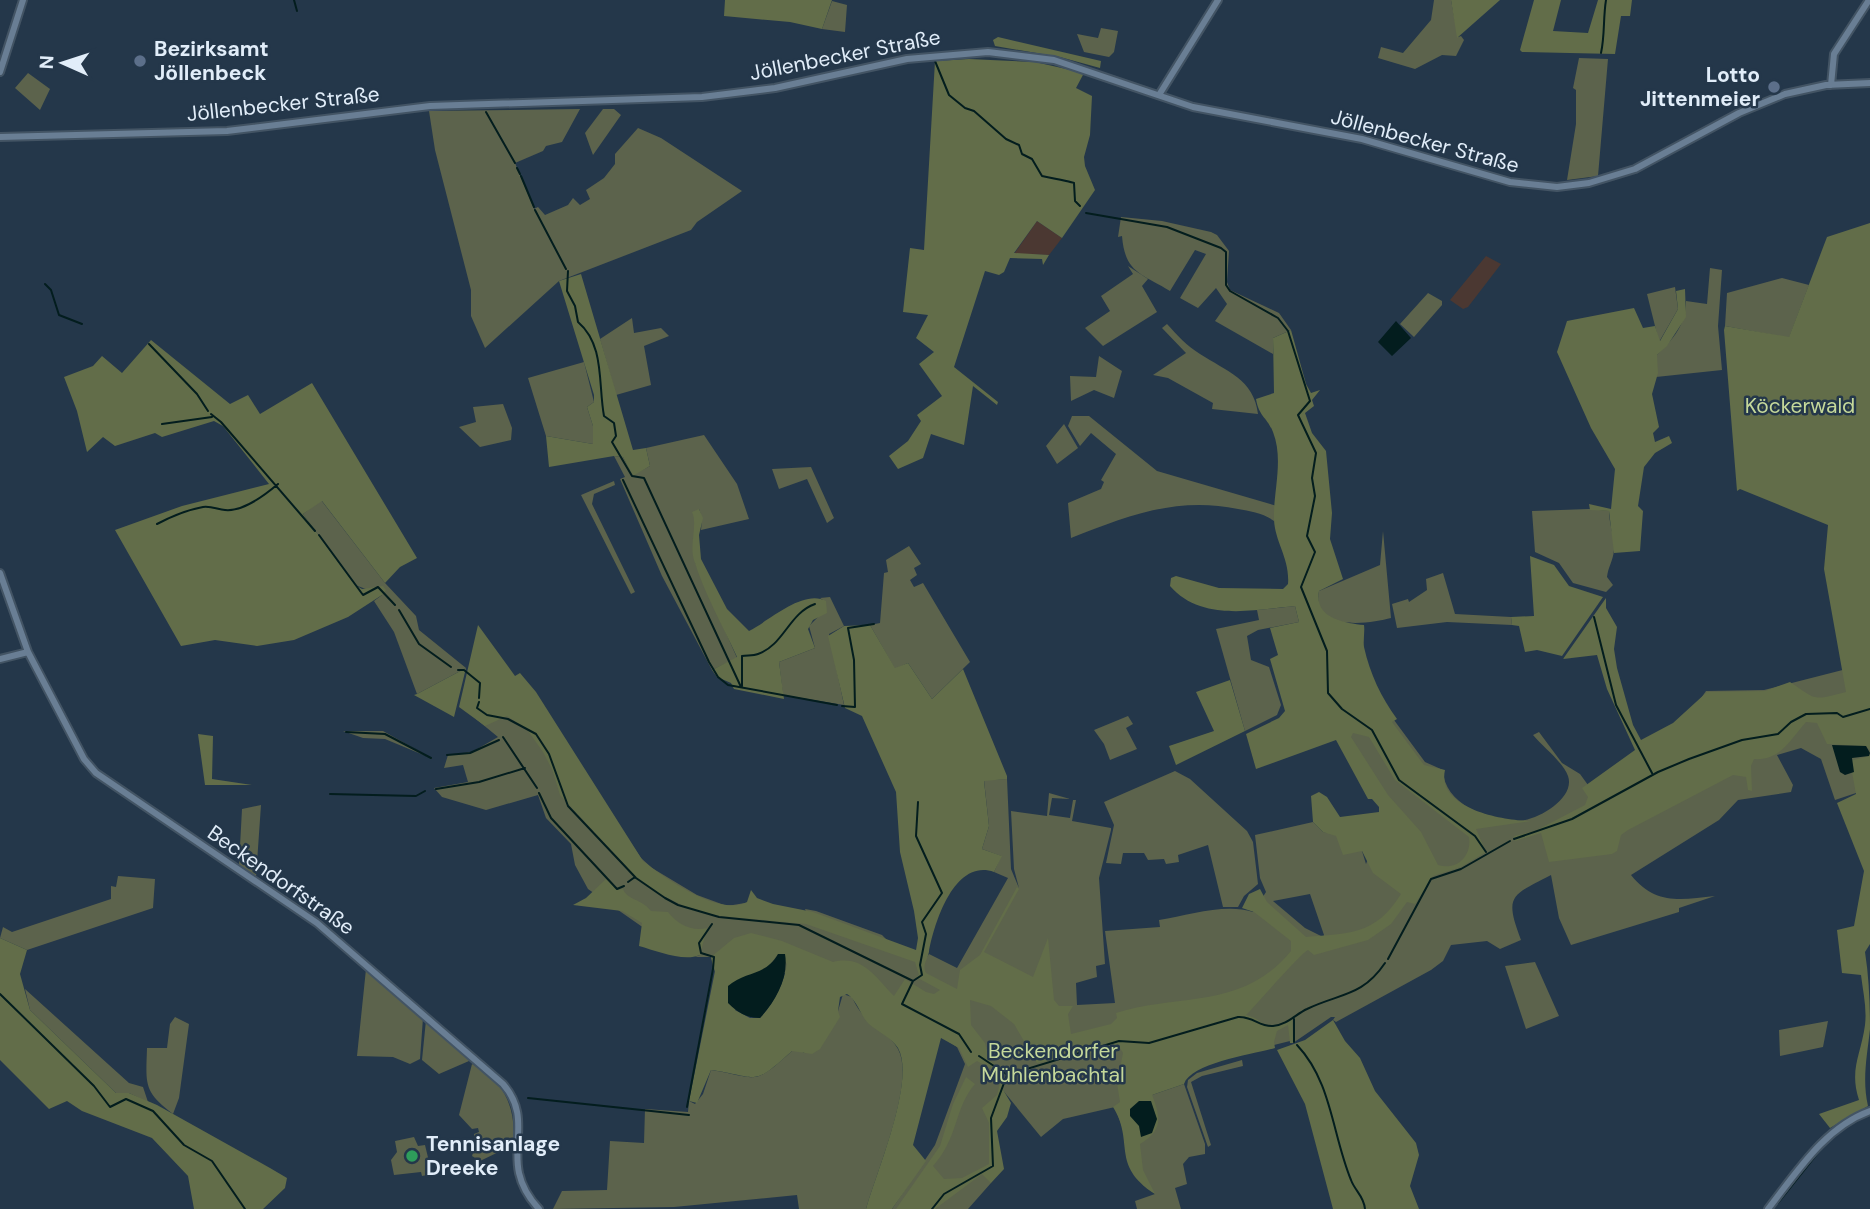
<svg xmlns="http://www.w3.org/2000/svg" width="1870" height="1209" viewBox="0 0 1870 1209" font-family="'DM Sans',sans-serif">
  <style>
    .education { fill: #4b3832 }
    .green { fill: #5c634c; fill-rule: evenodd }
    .forest { fill: #626d49; fill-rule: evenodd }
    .water { fill: #031d1e }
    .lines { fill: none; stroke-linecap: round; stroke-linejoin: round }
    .stream { stroke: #031d1e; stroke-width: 2 }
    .secondary-casing { stroke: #435464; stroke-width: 10 }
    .secondary { stroke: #697e94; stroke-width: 6 }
    .service-dot { fill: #5c6f8a; stroke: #24374a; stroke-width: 2.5 }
    .leisure-dot { fill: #2e9e5b; stroke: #24374a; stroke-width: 2.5 }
    .labels { text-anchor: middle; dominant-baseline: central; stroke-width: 5; stroke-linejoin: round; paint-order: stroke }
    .poi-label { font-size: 21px; font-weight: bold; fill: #e1edf9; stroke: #24374a; text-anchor: start }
    .street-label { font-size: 21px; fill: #e1edf9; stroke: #24374a }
    .park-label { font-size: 21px; fill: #c5d89a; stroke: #24374a }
  </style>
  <rect width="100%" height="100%" fill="#24374a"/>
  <!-- education -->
  <path class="education" d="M1037 221 1062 238 1049 255 1014 254Z
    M1486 256 1501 264 1468 307 1463 309 1450 300Z"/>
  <!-- green -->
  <path class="green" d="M1434 0H1451L1458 37 1461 36 1464 40 1456 56 1442 55 1415 69 1378 58 1381 47 1403 53 1431 20Z
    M832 1 847 5 845 32 822 29Z
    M1101 28 1118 31 1114 52 1109 57 1084 52 1077 34 1098 38Z
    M1579 58 1608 59 1598 176 1567 180 1576 124V90L1573 88Z
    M28 73 50 89 40 110 15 88Z
    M580 109 562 142 546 146 543 151 515 163 534 209 538 207 545 215 568 205 573 198 580 205 590 199 586 190 604 178 615 164V154L638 128 661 138 742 191 697 222 691 230 559 281 485 348 471 316V290L435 150 429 111Z
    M603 109H614L621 115 593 155 585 133Z
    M1121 217 1162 221 1211 232 1217 235 1229 251 1227 282 1230 290 1279 313 1291 330 1273 338V354L1215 321 1227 304 1216 288 1198 308 1180 298 1206 254 1195 250 1170 291C1141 273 1125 273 1122 236L1118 237Z
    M1128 266 1148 279 1142 286 1157 312 1103 346 1085 328 1110 311 1101 296 1133 274Z
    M1710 268 1722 270 1718 326 1722 370 1656 377 1657 355C1673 339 1686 325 1686 301L1707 304Z
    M1782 278 1809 285 1789 338 1725 326 1727 293Z
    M1675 287 1678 309 1659 342 1647 294Z
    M1428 293 1442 301V305L1414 337 1400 324Z
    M632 318 634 333 661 328 669 336 644 346 651 385 616 395 600 339Z
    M1167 324C1177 335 1187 346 1200 354 1226 371 1254 379 1258 414L1212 409 1213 403 1168 378 1153 375 1186 353 1162 328Z
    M1099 356 1122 371 1114 398 1094 390 1071 401 1070 376 1096 377Z
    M584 362 594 402 587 407 593 426V444L546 436 528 378Z
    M503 404 512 428 511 440 480 447 459 427 476 422 473 407Z
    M1072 416H1089L1157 471 1277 506 1274 521C1263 513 1250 511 1238 509 1177 496 1127 516 1071 538L1068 503 1101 489 1104 482 1101 480 1116 454 1091 433 1080 446 1068 426Z
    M1064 424 1078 448 1057 464 1046 446Z
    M704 435 737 484 749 519 701 530 702 518 699 509 695 562 737 658 712 670 662 576 620 479 625 477 614 456 623 457 633 475 650 466 646 448Z
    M811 467 834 518 827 523 807 479 779 489 772 469Z
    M614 481 615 485 594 494 592 504 635 592 631 594 581 495Z
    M321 500 385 583 416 616 419 630 466 668 417 694 394 632 374 601 382 595 355 585 303 514Z
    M1589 509 1609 511C1609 524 1615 539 1614 550 1613 561 1608 567 1607 577L1613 585 1606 592 1573 583 1559 563 1535 552 1532 511Z
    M1383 531 1391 618C1369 624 1311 632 1319 591L1380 565Z
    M909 546 921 564 914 568 917 575 910 580 914 587 923 583 970 662 932 699 908 663 895 669 870 625 880 623 884 573 888 572 886 560Z
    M1443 573 1455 614 1511 617 1512 625 1447 622 1397 628 1392 604 1408 599 1409 602 1427 590 1426 579Z
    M830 597 844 626 829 634 844 705 783 695 779 662 815 648 809 626 818 617 823 600 820 598Z
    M1295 606 1299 622 1258 630 1247 636 1251 660 1269 667 1281 705 1277 715 1245 731 1216 629 1259 620 1257 610Z
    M1870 663V761L1856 793 1835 800 1821 759 1801 748 1777 755 1793 785 1791 792 1738 800 1719 820 1631 875C1655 905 1680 900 1715 896L1679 908V912L1571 945 1559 918 1551 875C1511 896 1504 895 1521 940L1500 949 1487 941 1451 945 1443 961 1431 970 1336 1022 1333 1020 1335 1017H1331L1293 1043 1290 1041 1199 1064 1152 1095 1184 1084 1205 1144V1154L1189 1157 1183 1164 1187 1184 1175 1188 1181 1209H1137L1135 1201 1155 1194 1143 1185 1115 1107 1063 1119 1041 1137 1001 1088 991 1183 968 1209H892L935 1145 965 1064 957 1047 874 993 717 958 714 972 711 957H695L700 955 641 926 588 889 575 865 571 844 546 818 538 795 486 810 442 797 434 788 468 782 463 765 444 768 448 755 472 752 498 737 476 719 529 696 641 858 652 868 697 895 727 906 745 903 807 914 805 909 816 911 882 935 893 946 927 957 929 954 957 968 1008 878 994 872 1001 856 982 849 989 826 984 780 1007 779 1011 869 1019 888 1014 869 1011 811 1047 816 1049 793 1070 799 1052 798 1049 815 1070 818 1073 800H1076L1072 821 1111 828V830L1099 878 1105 964 1096 966 1097 977 1076 983 1077 1005 1115 1003 1105 931 1160 927 1159 920C1190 915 1225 903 1253 912L1266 892 1260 878 1255 835 1313 822 1323 832 1332 833 1362 851 1366 864 1385 815 1341 734 1394 720 1425 762 1443 770C1444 804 1487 820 1516 821 1535 822 1576 799 1568 776 1563 762 1543 747 1533 735L1539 732 1562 763 1580 774 1588 785 1688 717 1706 691 1764 690ZM1310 894 1324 935 1323 937 1305 928 1273 901Z
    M1128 716 1133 724 1126 728 1137 749 1110 760 1104 744 1094 730Z
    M343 731H383L433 759 385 739 363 738Z
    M1175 771 1190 779 1247 831 1253 842 1258 884 1244 896 1238 907H1223L1208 845 1178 855 1179 862 1166 864 1164 859 1148 860 1144 853H1123L1121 864 1106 863 1114 825 1104 802Z
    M261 805 256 877 239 865 242 809Z
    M118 876 155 879 153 908 27 950 0 938 3 927 12 932 111 899V886L116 887Z
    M1535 962 1559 1016 1526 1029 1505 966Z
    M366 969 423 1018 420 1059 410 1064 393 1057 357 1056Z
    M25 989 129 1083 143 1087 148 1102 129 1093H116L30 1010Z
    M843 994 852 997C865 1027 887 1029 898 1049 916 1081 876 1173 866 1209H799L797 1195 674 1207 553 1209 562 1191 607 1190 610 1141 644 1143 645 1109 688 1112 689 1101 695 1104 703 1094 711 1070C760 1078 752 1087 792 1051L798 1049 804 1053 838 1011Z
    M175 1017 189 1024 179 1098 173 1114C143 1091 146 1084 147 1048H167L170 1024Z
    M426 1020 469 1059V1061L439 1074 422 1060Z
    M1828 1021 1823 1047 1780 1056 1779 1030Z
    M1242 1060 1243 1066 1202 1076 1191 1082 1211 1145 1208 1147 1187 1087 1188 1080 1197 1073Z
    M472 1064C505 1079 517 1111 513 1145L480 1161 472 1156 475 1147 474 1134 479 1132 478 1128 472 1129 459 1115Z
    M414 1137 418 1146 425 1145 432 1174 422 1176 421 1172 394 1175 391 1160 397 1152 395 1141Z"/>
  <!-- forest -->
  <path class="forest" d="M725 0H832L822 29 790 22 724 16Z
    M1451 0H1500L1457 38Z
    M1534 0H1561L1553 31 1588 33 1598 0H1632L1630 16H1621L1615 54 1522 52 1520 50Z
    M998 37 1101 61 1100 68 1060 57 995 46 993 40Z
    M969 59 1035 62 1084 73 1076 88 1092 96 1090 135 1084 157 1085 166 1095 190 1062 238 1037 221 1014 253 1049 255 1043 265 1042 259 1010 258 1004 272 999 275 985 271 954 367 998 402 997 405 973 386 964 445 931 434 923 458 898 469 889 456 908 441 921 421 917 415 942 396 919 364 934 352 916 338 928 315 903 312 910 248 924 250 935 61Z
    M1870 223V750L1866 746 1827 744 1817 723 1806 722C1790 740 1780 761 1754 759L1751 766 1752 791 1748 790 1746 777 1733 775 1628 830 1621 835 1617 851 1612 854 1549 862 1541 833 1515 841 1514 836 1535 831 1585 805 1588 797 1582 788 1635 750 1607 689 1597 655 1563 659 1606 598V608L1617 627 1614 649 1617 668 1633 725 1641 740 1673 723 1707 692 1765 691 1790 682C1817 700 1812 701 1846 692L1824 569 1828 525 1740 489 1737 491 1724 330 1725 326 1789 337 1827 237Z
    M581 274 633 450 646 448 650 466 633 476 623 457 614 456 549 467 546 436 593 444V426L587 407 594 402V395L559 281Z
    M1685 289 1686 317 1667 346 1657 355 1658 373 1652 394 1659 427 1653 433 1655 442 1669 436 1672 443 1655 453 1644 467 1638 506 1643 511 1640 551 1614 553 1609 511 1590 510 1589 504 1611 509 1615 469 1591 428 1557 352 1567 321 1634 308 1643 328 1655 326 1660 341 1678 309 1676 291Z
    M1291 330 1306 384 1311 393 1320 390 1312 400 1314 406 1305 413 1312 433 1326 451 1332 513 1330 539 1343 579 1319 591C1314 618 1344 623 1364 625 1365 632 1363 640 1364 647 1370 674 1381 697 1397 719L1392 722 1424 765 1445 770C1436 809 1505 821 1531 821L1476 829 1486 852 1461 867 1433 876 1415 904 1407 902 1391 924 1368 940 1314 955 1308 950C1302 952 1256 1005 1246 1015 1270 1021 1259 1036 1292 1018L1293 1043H1290L1288 1025 1277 1031 1274 1042 1275 1048C1254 1054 1191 1063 1184 1084L1152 1095C1161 1118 1163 1130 1140 1144L1143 1170 1155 1194C1110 1165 1135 1142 1113 1107L1120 1102 1117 1083 1123 1053 1120 1048 1037 1063 1014 1024 991 1006 970 1000 971 1025 985 1043 990 1061 1007 1073 1002 1088 1011 1103 1007 1117 997 1131 1004 1169 991 1183 982 1174 935 1209H896L940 1146 953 1104 966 1077 975 1084C954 1108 959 1137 933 1166L944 1179 962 1178 989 1164V1123L982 1108 997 1095 1002 1075 977 1061 968 1067 959 1048 941 1038 913 1145 926 1161 892 1209H866C876 1173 916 1080 898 1048 891 1037 878 1032 869 1024 860 1015 857 1000 847 994L840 997 838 1011 840 1017 820 1049 812 1054 792 1051C751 1088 761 1077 711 1070L697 1103 689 1101 715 971 711 957 734 938 751 933 782 941 833 962C863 955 874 976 894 996L905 979 926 992 934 994 940 990 916 977 919 975 915 962 806 924 720 916 692 910 658 893 636 877 560 795 552 769 543 752 526 728 507 716 485 726 459 707 478 625 515 676 520 673 536 692 643 861C665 878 719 917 747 902L751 890 757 898 773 904 813 912 916 950 918 938 914 911 900 852 896 792 862 716 845 708 828 636 844 626 870 625 895 668 908 663 932 699 963 669 1007 776V779L984 781 989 826 982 849 1002 856 994 872C954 858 934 924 929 952 927 961 922 965 926 973L957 989 960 970 980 955 1017 887 1019 889 984 952 1033 977 1048 938 1054 1000 1059 1006H1073L1068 1014 1071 1034 1111 1024 1117 1018 1116 1013C1180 993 1243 1010 1291 951V941L1254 912 1242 908 1249 894 1260 889 1267 902 1306 937C1348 933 1375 936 1401 894L1373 873 1362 851 1343 855 1336 836 1323 832 1313 822 1311 796 1319 792 1327 797 1340 817 1379 812V807L1372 799H1368L1336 740 1256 769 1246 734 1279 718 1285 711 1270 659 1278 655 1270 628 1299 622 1295 606C1254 610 1201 622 1170 586L1171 578 1176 576 1219 588 1283 589 1288 584C1290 559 1275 542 1274 520 1273 492 1284 460 1273 432 1267 417 1259 417 1256 399L1274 393 1273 338ZM1353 733 1369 737 1395 780 1469 837C1472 856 1457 871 1438 865L1421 832 1388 795 1351 737ZM778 954 787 964C784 983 774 1003 760 1018H750L735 1010Z
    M151 340 230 404 248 395 260 414 312 383 417 558 400 567 385 583 322 501 303 514 355 585 362 589 383 586 386 590 382 595 348 617 294 640 257 646 215 640 181 646 115 530 182 506 269 484 223 426 214 421 162 437 155 433 115 446 103 437 87 452 77 411 64 377 93 366 102 356 122 373Z
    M699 509 703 518 699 535 701 559 727 609 749 631C769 621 803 589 826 601L827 613 813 620 808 629 815 648 779 662 784 699 734 689 731 683 717 677 712 670 737 657C723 626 704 593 694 560 689 545 698 524 692 512Z
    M1530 556 1554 565 1569 586 1603 597 1562 656 1537 650 1525 652 1519 626 1512 625 1511 617 1534 616Z
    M466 668 454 717 414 695 417 694Z
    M1230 680 1245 731 1176 765 1169 746 1214 731 1196 692Z
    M198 734 213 736 212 779 252 785H205Z
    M1870 753V944L1865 952C1869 977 1870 1004 1870 1029 1867 1057 1862 1079 1868 1106L1830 1128 1819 1114 1859 1100C1849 1069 1861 1055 1865 1025 1867 1008 1863 992 1861 975L1842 973 1837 930 1854 926 1864 871 1837 803 1856 794 1850 761 1869 756Z
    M606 879 617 890 623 889C627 900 642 899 651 911L668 912C677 924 692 932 707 928L700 955C683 962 657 951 639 946L642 923 622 911 573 905 586 898Z
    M0 938 27 950 20 974 30 1010 116 1093H129L157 1105 270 1168 287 1178 285 1188 263 1209H194L188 1176 152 1138 82 1111 67 1101 49 1109 0 1060Z
    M1333 1020 1345 1041 1360 1058 1375 1091 1416 1143 1419 1155 1410 1186 1419 1209H1333L1305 1104 1277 1050 1305 1040Z"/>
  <!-- water -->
  <path class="water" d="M1396 321 1411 338 1392 356 1378 342Z
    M1832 745 1866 746 1870 753 1869 756 1852 758 1854 772 1845 775 1840 772Z
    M778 954H785C789 977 776 1001 760 1018 747 1018 737 1012 728 1003V986C745 971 766 976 778 954Z
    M1139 1101H1151L1157 1119 1152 1133 1141 1137 1139 1126 1130 1116V1109Z"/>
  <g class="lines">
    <!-- stream -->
    <path class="stream" d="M294 0 297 11
      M1601 53C1605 35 1603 18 1606 0
      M935 61 949 95 965 108 974 111 1006 139 1019 145 1022 154 1032 159 1042 176C1047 177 1072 182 1074 183L1075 201 1080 206
      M486 112 515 163
      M517 168 520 174
      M521 176 534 207
      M535 210 566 269
      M1086 213 1167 227 1221 248 1226 252V285L1230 291 1278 318 1288 331 1310 401 1298 415 1316 453 1312 478 1315 496 1307 536 1315 552 1301 587 1327 651 1328 693 1342 709 1372 730 1399 780 1475 836 1486 852
      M568 271 567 291 575 306 578 322C605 345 598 384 604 416L614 423 616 436 612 442 632 476 644 478 741 687
      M45 284 51 290 59 315 82 324
      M149 344 197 394 208 411
      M211 414 221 422 315 531
      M162 424 212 417
      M623 480 709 662 718 677 728 685 837 705
      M157 524C172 516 187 510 203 507 211 506 217 509 225 510 243 512 265 495 278 484
      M319 535 363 595 378 587 395 605
      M399 610 419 644 451 667
      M1594 617 1616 705 1652 773
      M458 670H464L480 683 479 698
      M742 686V656C747 655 753 656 758 654 784 645 789 613 815 604
      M479 702 477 708 487 715 508 719 536 734 549 754 568 806 636 878 665 898 678 905 719 917 799 925 913 981
      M842 706 855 707 854 660 848 628 874 624
      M346 732 385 734 431 758
      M503 737 537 788
      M447 755 470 753 499 740
      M436 789 479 782 525 768
      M539 793 551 818 617 889 624 886
      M330 794 416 796 425 791
      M918 802 916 836 942 893 922 922 926 934 920 965 922 975 913 981 902 1004 959 1034 971 1052
      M1514 839 1572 819 1658 772 1689 759 1742 740 1778 734 1791 722 1806 714 1837 713 1843 717 1870 709
      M628 882 635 877
      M1388 959 1431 879 1461 869 1510 841
      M0 994 94 1086 110 1107 126 1099 153 1111 184 1145 212 1161 245 1209
      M1294 1042V1019
      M1297 1045C1332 1082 1332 1134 1351 1180 1355 1191 1364 1196 1365 1209
      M979 1056 1006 1074
      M1007 1075 1119 1041 1149 1043 1238 1017C1253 1016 1259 1027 1273 1026 1287 1025 1296 1014 1307 1009 1340 993 1362 997 1385 963
      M528 1098 689 1115
      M687 1107 713 969 714 957 701 953 699 943 712 924
      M1778 1203 1821 1149
      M932 1209 944 1194 993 1166 991 1118 1007 1075"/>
    <defs>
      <path id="secondary" d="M0 72 23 0
        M1831 85 1834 54 1869 0
        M1159 95 1218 0
        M0 137 227 131 430 106 702 97 775 88 907 59 988 52 1054 60 1193 107 1362 139 1510 182 1557 187 1589 183 1635 169 1739 113 1785 94 1826 85 1870 83
        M0 573 28 652 84 759 96 773 317 923 503 1084C539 1125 494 1161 539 1209
        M0 659 28 652
        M1768 1209C1797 1172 1825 1127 1870 1111"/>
    </defs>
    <!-- secondary casing -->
    <use href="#secondary" class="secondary-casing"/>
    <!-- secondary -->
    <use href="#secondary" class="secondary"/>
  </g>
  <!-- markers -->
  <g class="service-dot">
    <circle cx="140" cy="61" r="7"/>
    <circle cx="1774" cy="87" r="7"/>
  </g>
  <circle class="leisure-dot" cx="412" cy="1156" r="7"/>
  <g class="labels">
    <!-- poi labels -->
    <g class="poi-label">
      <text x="154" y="49">Bezirksamt<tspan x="154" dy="24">Jöllenbeck</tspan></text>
      <text x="1760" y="75" text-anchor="end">Lotto<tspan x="1760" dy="24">Jittenmeier</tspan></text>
      <text x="426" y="1144">Tennisanlage<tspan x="426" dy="24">Dreeke</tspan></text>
    </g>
    <!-- street labels -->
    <g class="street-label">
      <text transform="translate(845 55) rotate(-11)">Jöllenbecker Straße</text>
      <text transform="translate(283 104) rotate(-6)">Jöllenbecker Straße</text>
      <text transform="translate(1425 141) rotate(15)">Jöllenbecker Straße</text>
      <text transform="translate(281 880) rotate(35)">Beckendorfstraße</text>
    </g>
    <!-- park labels -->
    <g class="park-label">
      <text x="1800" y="406">Köckerwald</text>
      <text x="1053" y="1051">Beckendorfer<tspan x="1053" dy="24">Mühlenbachtal</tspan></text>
    </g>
  </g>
  <!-- north arrow -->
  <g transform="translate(63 63) rotate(273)" stroke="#24374a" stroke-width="5" paint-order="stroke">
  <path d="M0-5L12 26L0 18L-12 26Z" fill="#e1edf9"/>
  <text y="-10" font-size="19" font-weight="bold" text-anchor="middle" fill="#e1edf9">N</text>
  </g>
</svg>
